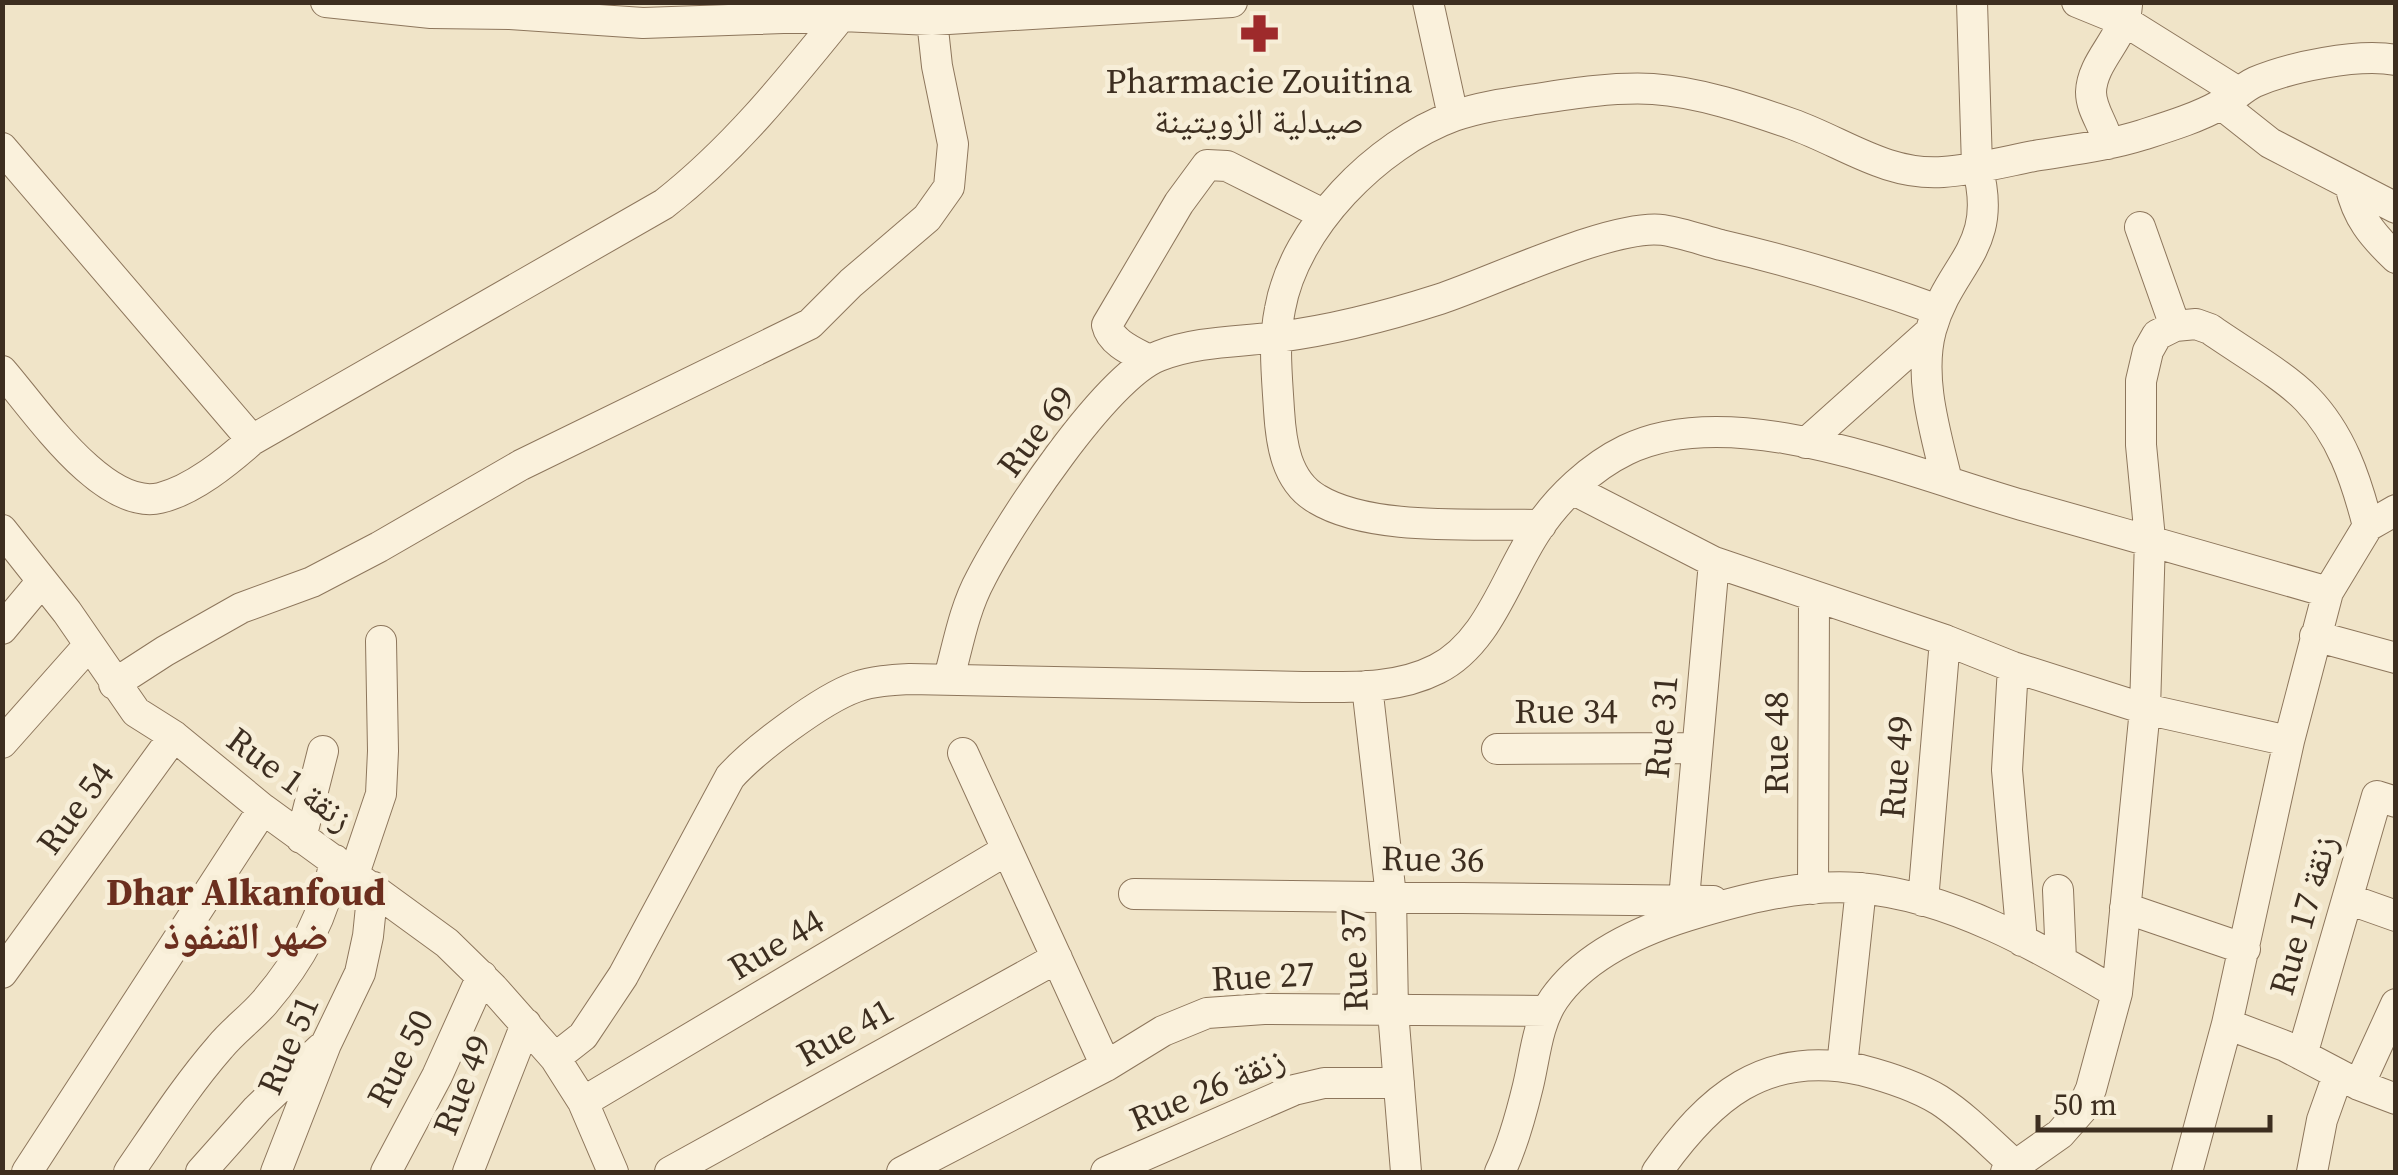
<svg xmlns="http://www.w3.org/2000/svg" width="2398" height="1175" viewBox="0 0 2398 1175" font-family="'Source Serif 4','Noto Naskh Arabic',serif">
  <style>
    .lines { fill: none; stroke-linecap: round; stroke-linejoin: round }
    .street-casing { stroke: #8d765c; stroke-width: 32 }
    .street { stroke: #faf1dc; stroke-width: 30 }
    .labels { text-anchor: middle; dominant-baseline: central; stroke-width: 10; stroke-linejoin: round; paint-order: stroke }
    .poi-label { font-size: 35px; fill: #3d2e20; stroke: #f7eed8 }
    .street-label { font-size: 35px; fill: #3d2e20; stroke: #f7eed8 }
    .neighbourhood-label { font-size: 38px; font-weight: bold; fill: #6b2e1e; stroke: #f7eed8 }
  </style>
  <rect width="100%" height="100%" fill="#f0e4c8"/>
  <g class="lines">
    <defs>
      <path id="street" d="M326 2 431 13 510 14 643 23 841 16 932 20 1232 2
        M1428 2 1453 116
        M2077 2 2126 22 2238 92
        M2222 105 2270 143 2396 208
        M2108 144C2105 125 2091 111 2091 92 2092 60 2125 38 2127 5
        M2 148 252 440
        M2350 185C2357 217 2372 235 2396 258
        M2140 227 2175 326
        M1149 360C1134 352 1111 343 1107 325L1179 203 1207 165 1227 166 1323 214
        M2 371C36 410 103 511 160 498 193 490 227 462 252 440L664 204C733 150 786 84 841 16
        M1806 443 1930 332
        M1947 481C1936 434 1918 378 1931 330 1950 262 2000 249 1977 166L1972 2
        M1572 489 1714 562 1945 640 2013 667 2145 709 2289 741
        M1541 525C1477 523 1371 532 1317 499 1286 481 1281 443 1279 410 1277 376 1273 343 1280 309 1294 228 1377 144 1454 116 1479 107 1509 103 1536 99 1575 93 1614 87 1653 89 1699 92 1749 109 1792 124 1843 142 1886 176 1943 172 1973 170 2004 162 2034 156 2070 150 2107 146 2142 135 2167 127 2197 118 2220 105 2233 99 2242 88 2255 82 2290 67 2358 53 2396 60
        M2 530 67 612 136 712 174 736 263 809 447 943 493 988 555 1058 583 1102 613 1172
        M2 629 42 581
        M2315 636 2396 658
        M2013 667 2007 770 2022 941
        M949 678C958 645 964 609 981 578 1008 525 1106 376 1159 356 1197 341 1238 342 1278 337 1333 330 1387 316 1440 299 1492 282 1614 223 1663 230 1682 233 1702 240 1721 245 1795 262 1866 284 1938 310
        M114 684 165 651 241 608 312 582 379 547 521 465 810 324 851 283 927 218 949 187 953 144 937 66 932 20
        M1367 686 1391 896 1393 1011 1406 1172
        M2 743 89 645
        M1497 749 1697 748
        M963 753 1106 1066
        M301 838 323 751
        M354 874 381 794 383 751 381 641
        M1813 889 1814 597
        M2058 890 2061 960
        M1134 894 1713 901
        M1684 899 1714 562
        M2348 899 2396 916
        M1923 901 1945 640
        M2125 908 2245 949
        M2 973 174 736
        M2227 1024 2285 1046 2359 1085 2396 1099
        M2302 1055 2377 796 2396 802
        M555 1058 583 1036 623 976 730 777C754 750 822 699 856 687 873 681 892 680 910 679L1303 687C1348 687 1396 690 1437 669 1489 643 1506 576 1537 530 1558 498 1591 467 1626 450 1734 397 1913 474 2022 505 2124 534 2226 562 2328 592
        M1842 1066 1861 888
        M2359 1085 2396 1004
        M583 1102 1007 850
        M27 1172 263 809
        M129 1172C158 1130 186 1086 220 1047 233 1031 250 1019 264 1003 301 960 325 916 335 860
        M201 1172 257 1109 320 1049
        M276 1172 326 1044 360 973 368 936 373 887
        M386 1172 437 1076 482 976
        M468 1172 526 1024
        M670 1172 1057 958
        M902 1172 1106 1066 1163 1031 1207 1013 1264 1009 1547 1011
        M1106 1172 1294 1090 1324 1083H1399
        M1500 1172C1513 1145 1521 1115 1528 1086 1535 1057 1537 1024 1554 999 1584 956 1639 931 1687 916 1743 899 1799 884 1859 888 1951 896 2039 947 2117 993
        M1657 1172C1709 1098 1764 1049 1861 1070 1888 1077 1916 1086 1939 1100 1967 1118 1991 1144 2015 1165
        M2006 1172 2060 1134 2082 1109 2091 1089 2117 993 2145 709 2150 539 2141 445V381L2148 351 2157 335 2175 326 2196 324 2210 329C2238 349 2284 375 2307 399 2341 434 2356 479 2368 526
        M2187 1172 2227 1024 2289 741 2328 592 2368 526 2396 510
        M2312 1172 2322 1120 2338 1075"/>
    </defs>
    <!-- street casing -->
    <use href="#street" class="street-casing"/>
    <!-- street -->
    <use href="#street" class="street"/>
  </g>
  <!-- icons -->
  <defs>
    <symbol id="pharmacy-bare" viewBox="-9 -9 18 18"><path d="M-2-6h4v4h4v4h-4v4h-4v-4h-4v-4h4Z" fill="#9e2a2b" stroke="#f7eed8" stroke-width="2.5" paint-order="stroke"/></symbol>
  </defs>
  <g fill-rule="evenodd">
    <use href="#pharmacy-bare" x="1232" y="6" width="55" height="55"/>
  </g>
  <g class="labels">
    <!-- poi labels -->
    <g class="poi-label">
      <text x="1259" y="81">Pharmacie Zouitina<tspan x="1259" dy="40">صيدلية الزويتينة</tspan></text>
    </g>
    <!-- street labels -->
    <g class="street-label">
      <text transform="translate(1036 431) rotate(-53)">Rue 69</text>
      <text x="1566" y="711">Rue 34</text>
      <text transform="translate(1661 727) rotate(-85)">Rue 31</text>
      <text transform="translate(1776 743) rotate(-90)">Rue 48</text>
      <text transform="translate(1896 767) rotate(-85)">Rue 49</text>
      <text transform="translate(290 779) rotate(37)">Rue 1 زنقة</text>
      <text transform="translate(75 808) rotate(-54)">Rue 54</text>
      <text transform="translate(1433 859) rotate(1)">Rue 36</text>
      <text transform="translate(2303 915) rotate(-74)">Rue 17 زنقة</text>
      <text transform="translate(776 944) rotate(-31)">Rue 44</text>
      <text transform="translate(1354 960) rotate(-92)">Rue 37</text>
      <text transform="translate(1263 976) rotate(-3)">Rue 27</text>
      <text transform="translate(845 1032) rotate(-29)">Rue 41</text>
      <text transform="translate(288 1045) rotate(-67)">Rue 51</text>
      <text transform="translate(400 1058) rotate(-63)">Rue 50</text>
      <text transform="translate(462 1085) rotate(-69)">Rue 49</text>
      <text transform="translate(1207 1089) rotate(-23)">Rue 26 زنقة</text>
    </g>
    <!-- neighbourhood labels -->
    <g class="neighbourhood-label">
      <text x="246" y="892">Dhar Alkanfoud<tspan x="246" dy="44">ضهر القنفوذ</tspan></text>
    </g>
  </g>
  <!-- border -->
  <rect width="2398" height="1175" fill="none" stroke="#3d2e20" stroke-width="10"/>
  <!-- scale -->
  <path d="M2038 1115v15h232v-15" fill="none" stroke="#3d2e20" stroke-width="5"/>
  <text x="2053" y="1115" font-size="30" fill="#3d2e20" stroke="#f7eed8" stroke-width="8" paint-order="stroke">50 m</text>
</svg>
